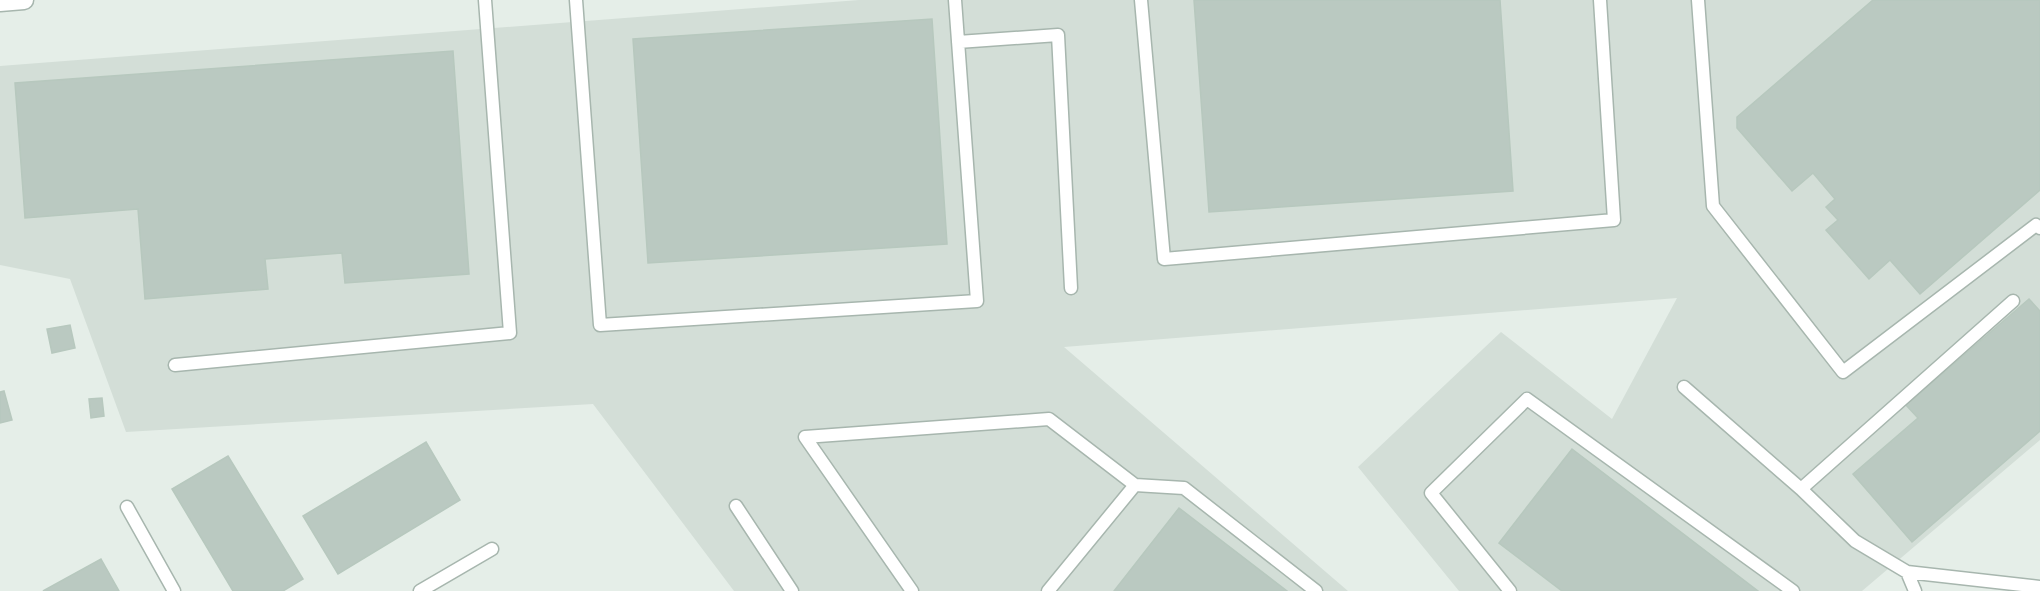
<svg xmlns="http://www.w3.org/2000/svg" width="2040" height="591" viewBox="0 0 2040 591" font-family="'Fira Sans Condensed',sans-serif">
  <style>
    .built { fill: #d3ded7 }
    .building { fill: #bac9c1; stroke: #b7c8be; stroke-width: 1.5 }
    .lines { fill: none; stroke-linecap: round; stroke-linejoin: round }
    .service-casing { stroke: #a7b6ae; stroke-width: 15 }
    .tertiary-casing { stroke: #a7b6ae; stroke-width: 21 }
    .service { stroke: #fff; stroke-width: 12 }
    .tertiary { stroke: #fff; stroke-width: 18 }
  </style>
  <rect width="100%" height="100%" fill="#e5eee8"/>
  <!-- built -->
  <path class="built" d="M859 0H2040V440L1862 591H1459L1358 467 1501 332 1612 419 1677 298 1064 347 1348 591H734L593 404 126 432 70 279 0 265V66Z"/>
  <!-- building -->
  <path class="building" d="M1194 0H1500L1513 191 1209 212Z
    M1873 0H2040V190L1920 294 1890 260 1869 279 1826 230 1838 220 1826 207 1835 199 1813 173 1792 191 1737 128V117Z
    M932 19 947 244 648 263 633 39Z
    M453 51 469 274 345 283 342 253 265 259 268 289 145 299 138 209 25 218 15 83Z
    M2029 299 2040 311V431L1912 542 1853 474 1918 418 1906 405Z
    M70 325 75 348 52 353 47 329Z
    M4 391 12 420 0 423V392Z
    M102 398 104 416 91 418 89 399Z
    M426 442 460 500 338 574 303 516Z
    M1572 449 1758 591H1562L1499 543Z
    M228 456 303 579 283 591H233L172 489Z
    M1179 508 1287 591H1114Z
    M101 559 119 591H43Z"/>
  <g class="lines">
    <defs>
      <path id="service" d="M576 0 600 325 977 301 955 0
        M1141 0 1164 259 1614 220 1600 0
        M1698 0 1713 206 1843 372 2036 225 2040 228
        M958 42 1058 35 1071 288
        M2013 301 1801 489 1855 541 1907 572 2040 587
        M175 365 510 333 485 0
        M1684 387 1801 489
        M736 506 792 591
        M127 507 174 591
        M1907 572 1915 591
        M420 591 492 549
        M912 591 805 437 1049 419 1135 485 1184 488 1316 591
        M1048 591 1135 485
        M1510 591 1431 493 1527 399 1793 591"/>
      <path id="tertiary" d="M0 2 24 0"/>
    </defs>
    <!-- service casing -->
    <use href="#service" class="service-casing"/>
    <!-- tertiary casing -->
    <use href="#tertiary" class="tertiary-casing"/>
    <!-- service -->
    <use href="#service" class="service"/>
    <!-- tertiary -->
    <use href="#tertiary" class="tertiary"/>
  </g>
</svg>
